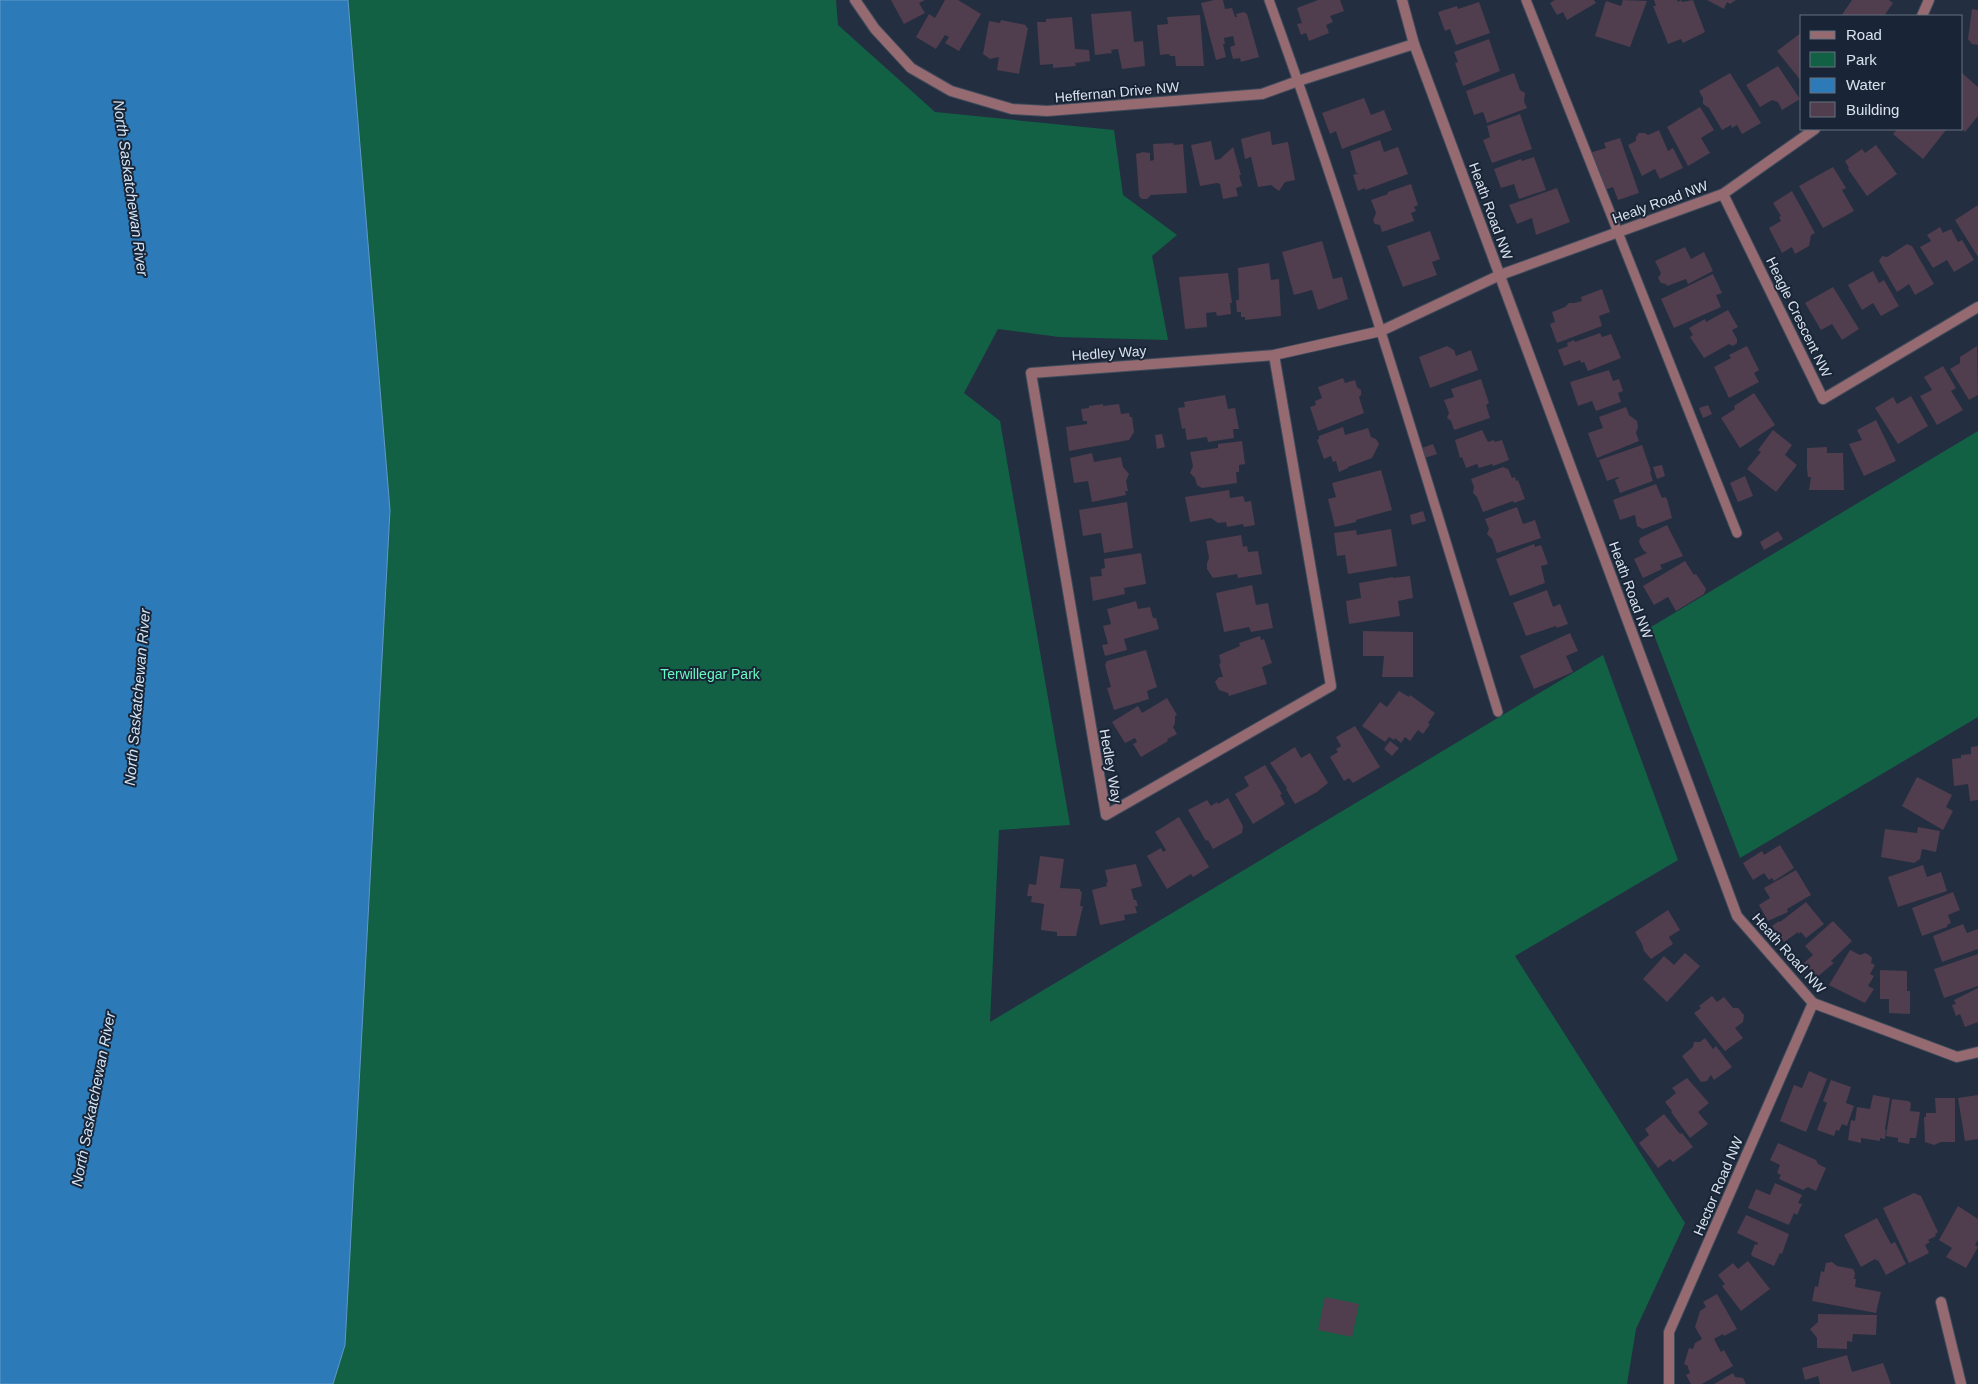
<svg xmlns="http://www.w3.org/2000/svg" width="1978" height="1384" viewBox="0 0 1978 1384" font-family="Helvetica,sans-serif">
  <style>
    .green { fill: #126145 }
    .water { fill: #2c7ab8; stroke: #6099c8 }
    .building { fill: #503d4d }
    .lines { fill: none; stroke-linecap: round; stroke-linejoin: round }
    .service-casing { stroke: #404b5c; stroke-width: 11 }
    .minor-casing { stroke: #404b5c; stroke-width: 12 }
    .tertiary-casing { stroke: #404b5c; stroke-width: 12 }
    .service { stroke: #956b71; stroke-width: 9 }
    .minor { stroke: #956b71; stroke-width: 10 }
    .tertiary { stroke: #956b71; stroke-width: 10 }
    .labels { text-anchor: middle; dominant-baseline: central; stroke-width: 4; stroke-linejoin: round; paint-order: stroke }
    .street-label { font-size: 14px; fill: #d9e1ec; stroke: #192536 }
    .park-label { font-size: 14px; fill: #67fac0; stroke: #192536 }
    .water-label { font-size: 15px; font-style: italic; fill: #d3e5f6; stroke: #192536 }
  </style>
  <rect width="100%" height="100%" fill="#232f40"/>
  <!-- green -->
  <path class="green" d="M348 0H836L838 25 935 112 1114 130 1123 195 1177 235 1152 256 1168 340 1059 337 998 329 964 393 1000 421 1070 825 999 830 990 1022 1603 655 1678 860 1515 956 1685 1223 1636 1329 1627 1384H333L345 1345 390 510Z
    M1978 431V717L1740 858 1651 627Z"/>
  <!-- water -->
  <path class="water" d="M0 0H348L390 510 345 1345 333 1384H0Z"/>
  <!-- building -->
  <path class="building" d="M891 0H925L919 3 925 13 904 24Z
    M945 0H958L981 14 959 51 945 43 949 37 945 35 936 49 916 37 929 14 935 18Z
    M1214 0H1223L1225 9 1232 8 1235 17H1237L1236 14 1244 12 1247 14 1259 57 1241 62 1240 58 1233 59 1230 47 1235 45 1233 36 1224 38 1225 44H1223L1226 57 1216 60 1201 3Z
    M1318 0H1340L1344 11 1330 16 1333 22 1326 25 1329 33 1309 41 1306 33 1301 35 1297 24 1302 23 1297 8Z
    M1555 0H1594L1596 3 1567 20 1563 12 1557 15 1550 3Z
    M1623 0 1647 1 1630 47 1595 36 1606 1 1621 6Z
    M1654 0H1677L1678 2 1681 0 1682 2 1693 0 1705 32 1683 43 1681 39 1668 44 1653 6H1656Z
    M1707 0H1736L1730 4 1727 2 1724 9Z
    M1852 0H1889L1893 3 1884 16H1841Z
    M1479 2 1490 33 1456 45 1450 29 1445 31 1438 12 1457 6 1458 9Z
    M1972 9 1978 10V45L1972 44 1968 39Z
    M1131 11 1134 42 1143 41 1145 66 1122 69 1118 49 1111 50 1112 53 1095 55 1091 14Z
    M1200 15 1204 66H1176L1175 56H1170L1169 54 1160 55 1157 25 1168 24 1167 17Z
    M1072 17 1075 49 1089 50 1090 61 1075 63 1076 66 1053 68V64L1040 65 1037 22H1046V19Z
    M1001 20 1026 25V27L1028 28 1019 74 997 70 999 57 990 59 983 54 989 21 1000 23Z
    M1802 32V82L1777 51Z
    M1489 39 1500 71 1463 86 1455 63 1458 62 1454 52Z
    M1778 66 1800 99 1782 110 1778 102 1772 100 1760 107 1746 85Z
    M1514 73 1520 90 1525 93 1524 101 1527 108 1487 123 1483 112 1474 115 1466 91Z
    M1730 73 1761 123 1742 134 1737 125 1732 128 1731 125 1722 130 1709 108 1703 104V98L1699 91Z
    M1962 73 1978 87V116L1965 132 1962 129Z
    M1364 98 1371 115 1384 110 1392 130 1342 149 1336 131 1330 134 1322 113Z
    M1700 107 1714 130 1701 138 1710 153 1688 166 1667 127Z
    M1520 114 1532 149 1492 163 1483 140 1490 137 1487 126Z
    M1897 129H1944L1946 130 1923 159 1893 134Z
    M1659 130 1668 151 1673 148 1683 168 1660 179 1655 169 1642 176 1628 145 1636 141V137L1639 133H1645L1648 135Z
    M1270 131 1272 145 1288 142 1295 180 1285 182 1279 191 1271 185 1258 187 1251 157 1245 159 1241 139Z
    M1620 138 1639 193 1618 200 1613 187 1602 191 1589 153 1606 148 1604 143Z
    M1380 140 1384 152 1398 147 1408 174 1365 190V188L1358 191 1353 175 1359 173H1356L1350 151Z
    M1211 141 1215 160 1220 159 1233 147 1241 175H1239L1242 186 1236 188 1238 196 1223 199 1220 184 1217 183 1200 186 1191 145Z
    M1173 143 1174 145 1183 144 1187 193 1151 195 1147 199H1142L1139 196 1136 154 1143 152 1150 153V161L1154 160 1153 144Z
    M1876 145 1897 174 1867 196 1848 169 1849 168 1845 161 1862 149 1865 153Z
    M1534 157 1546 190 1519 199 1514 184 1501 188 1494 169 1521 159 1522 161Z
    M1833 167 1846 188 1842 190 1854 211 1823 228 1799 186Z
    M1411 184 1418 205 1414 207 1416 211 1411 213 1414 221 1382 232 1380 225 1375 224 1373 220 1376 213 1371 200 1388 194V192Z
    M1557 188 1570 222 1536 235 1532 218 1517 224 1509 205Z
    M1792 191 1815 233 1811 235 1809 246 1795 254 1792 247 1782 253 1769 228 1781 221 1779 217 1781 216 1773 203Z
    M1978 205V257L1955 220Z
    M1940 227 1943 233 1951 229 1958 242 1962 240 1974 260 1954 272 1947 260 1933 268 1920 247 1931 241 1927 235Z
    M1430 231 1440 259 1432 262 1437 275 1403 287 1387 246Z
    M1322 241 1333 279 1342 277 1348 299 1318 310 1312 290 1294 295 1282 252Z
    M1907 244 1912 246 1934 284 1915 295 1909 284 1897 292 1879 261 1882 256 1887 257Z
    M1685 247 1691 259 1704 252 1713 271 1688 284 1686 279 1667 286 1666 284 1661 283 1658 278 1661 273 1655 261Z
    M1269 263 1271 280 1279 279 1281 316 1245 320V317H1241V312H1237L1236 300H1239L1238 268Z
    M1873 271 1879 283 1884 280 1899 306 1881 316 1873 303 1862 310 1848 285Z
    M1228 273 1232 303H1230L1231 314 1217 316 1216 312 1206 313 1207 327 1185 329 1179 277Z
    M1713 274 1722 293 1716 295 1721 307 1674 328 1661 299Z
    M1833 287 1859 329 1842 340 1832 324 1821 330 1805 303Z
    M1602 289 1610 312 1599 316 1602 326 1557 343 1550 324 1555 322 1552 312 1565 307 1569 303H1574L1582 301 1581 297Z
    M1728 310 1738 327 1732 330 1737 339V343L1733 346 1729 344 1704 358 1690 337 1693 335 1689 328 1705 319 1706 322Z
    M1600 333 1602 337 1611 334 1621 358 1588 371 1584 362 1581 363 1580 360 1564 366 1558 350 1568 346 1567 343 1574 340 1575 342Z
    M1447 346 1454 350 1456 356 1471 350 1478 370 1430 388 1419 357Z
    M1747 346 1759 370 1754 373 1759 382 1729 398 1714 367 1731 358 1729 355Z
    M1977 346 1978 395 1969 400 1950 369 1960 363V357Z
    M1943 366 1956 388 1951 391 1963 410 1937 425 1920 396 1932 390 1924 377Z
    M1609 370 1613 381 1619 379 1623 391 1618 393 1621 402 1596 411 1592 401 1578 406 1570 382Z
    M1343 378 1345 383 1355 380 1357 387 1361 390V395L1359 397 1364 413 1318 431 1310 407 1316 405 1315 401 1322 398 1318 387Z
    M1481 379 1489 403 1486 405 1490 418 1454 430 1451 421 1447 418 1449 413 1444 400 1454 397 1451 389Z
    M1754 393 1775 425 1740 448 1721 418 1735 409 1734 406Z
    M1225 395 1228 409 1235 408 1239 429H1233L1234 438 1208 442 1207 437 1187 440 1185 428 1182 429 1178 408 1185 407 1184 402Z
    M1911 396 1928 426 1898 444 1875 408 1893 397 1897 404Z
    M1103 404V406L1119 404 1121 414 1129 413 1130 417H1132L1134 432 1129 440 1069 451 1066 427 1087 424V421H1083L1081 409 1089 408V406Z
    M1708 405 1712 414 1703 418 1699 408Z
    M1626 407 1629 415 1637 421 1638 427 1636 433 1639 441 1597 458 1588 433 1603 428 1599 417Z
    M1876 420 1896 461 1864 476 1849 444 1862 440 1857 430Z
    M1343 427 1345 435 1368 428 1371 437 1376 439 1379 444 1372 458 1348 467V468L1339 472 1336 461 1333 462 1331 456 1324 459 1317 440 1319 439V436Z
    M1482 430 1488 442 1494 440 1495 442 1502 440 1509 460 1493 466 1492 464 1479 468 1477 464 1466 468 1462 457 1460 458 1455 440Z
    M1773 430 1792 445 1785 455 1797 465 1776 492 1747 469 1761 452 1758 450Z
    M1162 434 1165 447 1157 449 1155 435Z
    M1242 441 1245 464 1239 465V472H1236L1237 483 1202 488 1197 485 1195 478 1190 473 1193 466 1190 452 1218 448V444Z
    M1433 444 1437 454 1425 458 1422 448Z
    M1642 445 1651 471 1650 472 1653 481 1620 493 1615 480 1619 478 1618 477 1607 481 1599 460Z
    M1827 447V453H1843L1844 490H1809L1811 477H1808L1807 469V448Z
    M1092 453 1094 462 1121 457 1123 467 1129 474 1126 481 1128 491H1125L1126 495 1092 502 1088 481 1074 483 1070 458Z
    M1662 465 1665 476 1657 479 1653 467Z
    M1503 467 1508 469 1512 478 1515 477 1516 481 1518 480 1525 499 1514 503 1513 501 1483 512 1477 497 1473 493 1474 487 1471 479Z
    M1381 470 1392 510 1356 520V522L1335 527 1328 499 1336 497 1332 483Z
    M1745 476 1753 496 1738 502 1730 483Z
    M1656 484 1662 498 1665 497 1667 499 1672 518 1643 529 1637 526 1635 515 1620 520 1613 500Z
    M1229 490 1230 498 1243 496 1245 502 1251 501 1255 525 1244 527 1243 524 1227 527 1226 522 1218 523 1211 518 1190 522 1185 497Z
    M1127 502 1133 548 1104 553 1101 533 1083 536 1079 510Z
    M1517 507 1523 524 1535 520 1541 538 1497 553 1492 539 1487 534 1489 529 1485 519Z
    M1423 511 1426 521 1412 525 1410 515Z
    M1667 525 1683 556 1660 565 1662 569 1643 578 1634 559 1647 553 1643 550 1639 542 1640 538Z
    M1391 529 1397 566 1348 574 1345 555 1337 556 1334 533 1356 530 1357 535Z
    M1778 531 1783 539 1764 550 1760 542Z
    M1241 535 1243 547 1247 546 1248 552 1258 551 1262 574 1238 578 1237 574 1213 578 1207 569V563L1209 558 1206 541Z
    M1534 544 1535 547 1541 545 1548 564 1541 566 1545 583 1510 596 1496 559Z
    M1141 553 1146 584 1124 588 1125 594 1093 601 1090 577 1102 576 1101 569 1105 568 1104 559Z
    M1685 561 1694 575 1696 574 1706 589 1704 594 1676 611 1668 597 1654 605 1643 586Z
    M1410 576 1413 598 1398 601 1400 616 1349 624 1346 601 1361 598 1359 583 1393 577V578Z
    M1252 585 1256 605 1268 603 1273 628 1251 632 1249 627 1224 632 1216 593Z
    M1547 590 1553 607 1560 604 1568 624 1557 628 1556 626 1526 636 1513 603Z
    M1136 601 1138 609 1150 607 1153 618H1156L1159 629 1124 639 1127 650 1105 656 1102 645 1108 644 1103 626 1111 624 1107 609Z
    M1363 631 1413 632V677H1382L1384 656H1363Z
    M1570 633 1578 651 1566 656 1573 672 1534 689 1520 656Z
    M1260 636 1261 640 1264 639 1272 663 1262 667 1267 684 1229 696 1228 693 1219 690 1215 682 1219 677H1223L1219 664 1221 663 1219 655 1240 646 1239 643Z
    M1146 650 1157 687 1147 691 1149 699 1114 710 1107 688 1111 687 1105 665 1107 661Z
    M1399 691 1409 697 1410 695 1435 713 1428 723 1430 724 1423 734 1418 730 1410 741 1405 737 1401 743 1395 738 1394 740 1389 737 1385 742 1362 726 1380 702 1387 707Z
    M1167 698 1177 715 1175 716V723L1173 727 1177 734 1167 739 1168 741 1141 757 1133 744 1137 742 1135 738 1125 743 1112 722 1138 706 1142 713Z
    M1355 726 1380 767 1353 783 1349 778 1344 781 1330 757 1338 752 1336 749 1341 746 1336 737Z
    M1390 741 1399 748 1392 756 1384 749Z
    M1978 746V800L1970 801 1968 784 1954 786 1952 759 1961 758V755L1971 754V747Z
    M1295 747 1301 758 1310 753 1328 783 1317 792 1295 804 1286 789 1287 788 1270 763Z
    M1265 765 1282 794 1280 795 1285 804 1253 824 1235 794 1249 786 1244 777Z
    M1917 777 1952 795 1946 807 1953 811 1943 830 1902 806Z
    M1228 798 1243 826 1242 833 1213 849 1208 840 1206 841 1188 810 1207 800 1211 806 1217 802 1218 804Z
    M1179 817 1209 867 1193 877 1191 874 1167 889 1147 856 1161 848 1163 852 1166 850 1155 832Z
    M1918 827 1940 831 1936 852 1922 849 1920 859 1914 863 1881 857 1885 829 1917 833Z
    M1780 845 1794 868 1774 881 1772 878 1769 880 1764 873 1753 880 1743 863 1762 851 1764 855Z
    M1040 856 1064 859 1060 888 1080 889V891L1082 892 1080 906H1083L1076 936H1057V932L1041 930 1044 904 1031 902 1032 896H1027L1029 884 1036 885Z
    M1136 864 1142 886 1131 889 1134 900H1136L1138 906H1135L1137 913 1124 915 1125 920 1100 925 1092 890 1107 886 1106 883 1108 882 1105 870Z
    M1923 865 1927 877 1941 872 1947 891 1898 907 1888 877Z
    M1796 870 1811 895 1787 909 1788 912 1768 921 1759 905 1770 898 1764 888Z
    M1953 892 1960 910 1948 915 1951 923 1947 925V927L1922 936 1912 908Z
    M1806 902 1824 924 1806 938 1801 932 1799 934 1798 932 1784 942 1772 926 1779 921 1780 922Z
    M1668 910 1680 930 1669 937 1673 944 1651 959 1644 951 1642 944 1635 932Z
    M1833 921 1852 941 1831 961 1834 963 1817 977 1804 963 1813 955 1805 946Z
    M1963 924 1967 933 1978 929V949L1942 962 1933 936Z
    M1850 950 1860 955 1865 953 1869 955 1872 958 1871 963 1875 965 1870 974 1874 976 1868 986 1874 989 1865 1003 1829 985Z
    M1685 953 1700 966 1667 1002 1643 979 1664 956 1674 965Z
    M1978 954V986L1944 998 1934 969Z
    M1880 970 1907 971V991H1910V1014L1889 1013V999H1880Z
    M1978 988V1022L1965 1027 1960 1014 1956 1016 1952 1005 1956 1004 1954 1000Z
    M1712 996 1717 1002 1724 997 1733 1008H1738L1744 1015 1743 1022 1735 1028 1743 1038 1725 1051 1694 1013 1701 1008 1699 1006Z
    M1705 1038 1713 1049 1716 1046 1732 1067 1714 1080 1711 1075 1707 1081 1701 1082 1682 1056 1693 1047 1694 1042H1700Z
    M1809 1071 1827 1079 1806 1132 1780 1121 1794 1085 1802 1088Z
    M1687 1078 1709 1103 1698 1112 1708 1124 1690 1138 1671 1112 1672 1111 1665 1102 1676 1093 1672 1088Z
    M1831 1080 1851 1087 1846 1103 1854 1106 1847 1126 1842 1124 1839 1131 1836 1130 1834 1136 1817 1130 1827 1103 1823 1101Z
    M1873 1095 1890 1098 1885 1129 1886 1130 1885 1139 1880 1138V1141L1861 1138V1143L1848 1140 1851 1120 1855 1121 1857 1107 1870 1109Z
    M1978 1095V1139L1965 1141 1958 1098Z
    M1935 1098H1955V1142H1941L1934 1145 1925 1142 1924 1117H1926V1113H1936Z
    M1892 1099 1908 1101 1911 1103 1910 1111 1920 1112 1916 1138H1910L1909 1144 1898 1142V1138L1886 1136Z
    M1664 1114 1680 1134 1682 1133 1693 1147 1673 1162 1670 1159 1658 1168 1639 1143 1649 1135 1645 1129Z
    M1778 1143 1816 1160 1818 1164 1826 1168 1816 1191 1808 1187 1803 1190 1779 1179 1781 1175 1777 1173 1780 1165 1770 1160Z
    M1775 1183 1802 1195 1798 1203 1802 1204 1797 1215 1794 1213 1789 1225 1748 1208 1756 1189 1770 1195Z
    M1914 1193 1921 1196 1938 1232 1935 1234 1936 1236 1928 1240 1930 1242 1925 1245 1929 1253 1909 1263 1883 1208Z
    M1958 1206 1978 1219V1240L1975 1245 1978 1247 1966 1268 1946 1257 1952 1248 1939 1240Z
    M1746 1215 1789 1234 1782 1254 1780 1253 1774 1266 1752 1256 1751 1254 1755 1244 1757 1245 1758 1243 1737 1233Z
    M1877 1218 1891 1244 1895 1242 1906 1264 1886 1275 1878 1260 1877 1261 1875 1259 1861 1267 1844 1235Z
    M1748 1261 1770 1289 1741 1311 1722 1286 1725 1284 1718 1275 1733 1263 1738 1269Z
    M1832 1262 1837 1266 1853 1269 1855 1273 1854 1279H1856L1855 1287 1881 1292 1876 1313 1812 1301 1815 1286 1818 1287 1821 1271 1824 1272 1826 1263Z
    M1717 1294 1737 1329 1724 1336 1723 1334 1714 1339 1721 1352 1724 1350 1733 1366 1702 1384H1691L1686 1375 1690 1373 1688 1368V1366L1684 1364 1689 1348 1693 1349 1695 1343 1702 1339 1695 1327 1700 1311 1706 1307 1703 1302Z
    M1325 1297 1359 1304 1352 1337 1318 1330Z
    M1818 1314 1877 1315 1876 1335 1853 1334 1852 1342 1847 1341V1349L1817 1348V1338L1810 1329 1818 1322Z
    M1847 1355 1852 1372 1883 1363 1891 1384H1820L1818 1376 1805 1380 1802 1368Z
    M1733 1373 1735 1377 1743 1378 1746 1384H1714Z"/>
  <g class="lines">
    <defs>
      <path id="service" d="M1269 0C1354 234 1425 473 1498 712
        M1526 0 1737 533"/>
      <path id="minor" d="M855 0 875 29 911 68 951 91 1012 109 1047 111 1262 94 1298 81 1414 44
        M1922 16 1929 0
        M1723 194 1823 399 1978 307
        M1274 355 1331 686 1106 815 1031 373 1274 355 1381 331 1500 275 1723 194 1815 129
        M1941 1302 1961 1384
        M1669 1384V1332L1813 1003"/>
      <path id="tertiary" d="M1402 0 1414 44 1737 916 1813 1003 1957 1057 1978 1052"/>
    </defs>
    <!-- service casing -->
    <use href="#service" class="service-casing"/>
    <!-- minor casing -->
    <use href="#minor" class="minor-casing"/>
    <!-- tertiary casing -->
    <use href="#tertiary" class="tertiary-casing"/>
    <!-- service -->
    <use href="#service" class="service"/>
    <!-- minor -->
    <use href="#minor" class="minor"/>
    <!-- tertiary -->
    <use href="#tertiary" class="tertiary"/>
  </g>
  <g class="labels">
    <!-- street labels -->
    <g class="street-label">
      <text transform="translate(1117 92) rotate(-5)">Heffernan Drive NW</text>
      <text transform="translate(1660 202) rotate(-20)">Healy Road NW</text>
      <text transform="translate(1491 211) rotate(70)">Heath Road NW</text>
      <text transform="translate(1799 317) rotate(64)">Heagle Crescent NW</text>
      <text transform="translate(1109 353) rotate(-4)">Hedley Way</text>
      <text transform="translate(1631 590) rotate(70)">Heath Road NW</text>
      <text transform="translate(1111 766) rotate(80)">Hedley Way</text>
      <text transform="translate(1789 953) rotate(48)">Heath Road NW</text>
      <text transform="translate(1718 1186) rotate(-67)">Hector Road NW</text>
    </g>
    <!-- park labels -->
    <g class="park-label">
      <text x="710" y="674">Terwillegar Park</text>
    </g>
    <!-- water labels -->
    <g class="water-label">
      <text transform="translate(131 188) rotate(82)">North Saskatchewan River</text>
      <text transform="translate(137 697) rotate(-85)">North Saskatchewan River</text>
      <text transform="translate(93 1099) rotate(-79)">North Saskatchewan River</text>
    </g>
  </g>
  <!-- legend -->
  <rect x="1800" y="15" width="162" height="115" fill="#192536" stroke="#66707f"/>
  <rect x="1810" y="31" width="25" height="8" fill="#956b71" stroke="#66707f"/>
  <text x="1846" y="40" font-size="15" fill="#d9e1ec">Road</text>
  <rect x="1810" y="52" width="25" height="15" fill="#126145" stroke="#66707f"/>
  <text x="1846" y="65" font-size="15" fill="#d9e1ec">Park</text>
  <rect x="1810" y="78" width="25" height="15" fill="#2c7ab8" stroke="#66707f"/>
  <text x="1846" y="90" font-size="15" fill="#d9e1ec">Water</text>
  <rect x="1810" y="102" width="25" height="15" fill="#503d4d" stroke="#66707f"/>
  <text x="1846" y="115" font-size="15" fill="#d9e1ec">Building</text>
</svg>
